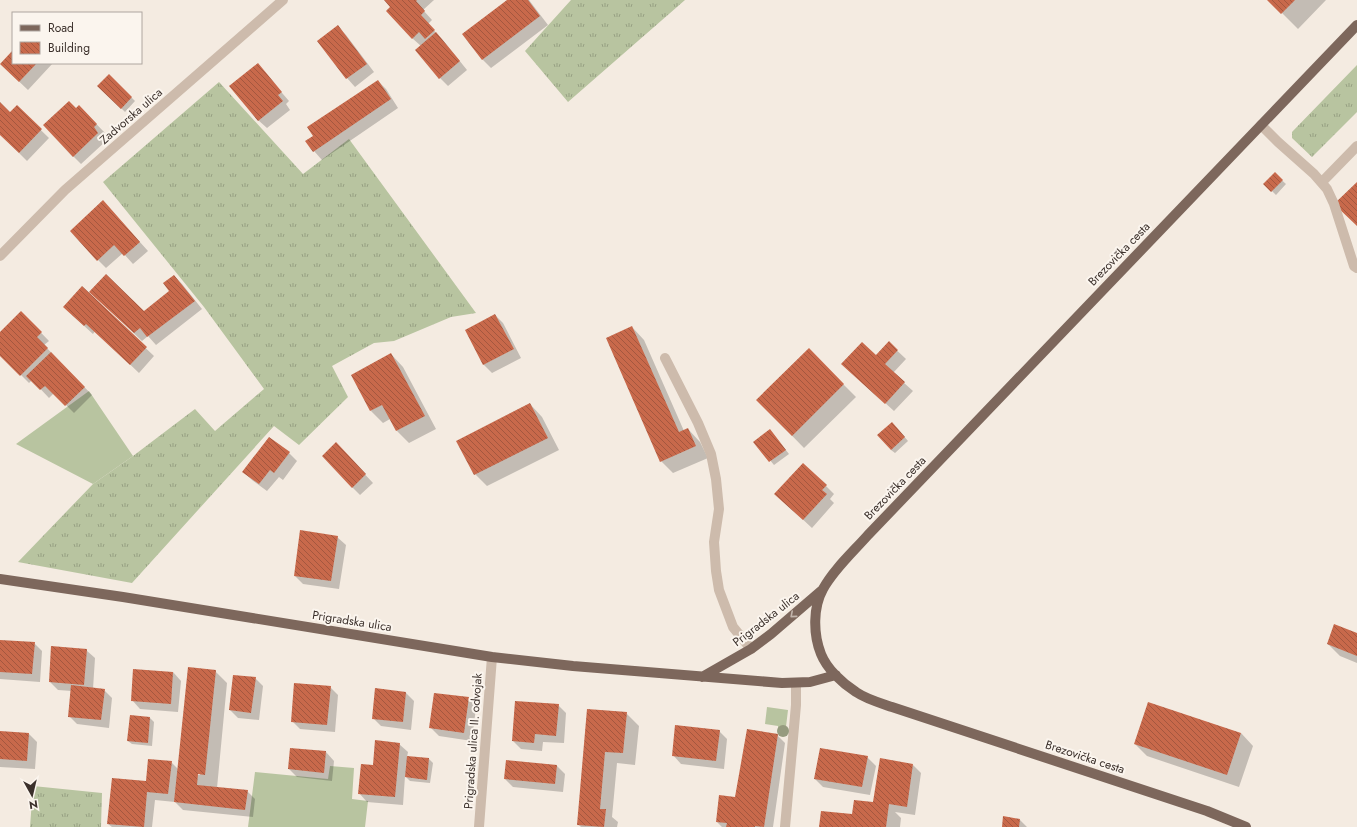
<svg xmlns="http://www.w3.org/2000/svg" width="1357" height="827" viewBox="0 0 1357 827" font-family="Jost,sans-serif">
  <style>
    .grass { fill: url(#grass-tufts) }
    .garden { fill: #b8c4a0 }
    .shadow { fill: #0003; fill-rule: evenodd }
    .building { fill: url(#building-back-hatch) }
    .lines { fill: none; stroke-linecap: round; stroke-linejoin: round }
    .minor { stroke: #cdbbac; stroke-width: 10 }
    .major { stroke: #7d675c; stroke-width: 10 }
    .tree { fill: #969b7f }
    .oneway { stroke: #c2b5ac }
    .labels { text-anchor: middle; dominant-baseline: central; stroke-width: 4; stroke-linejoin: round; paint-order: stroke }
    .street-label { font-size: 12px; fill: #3b302b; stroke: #fbf5ee }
  </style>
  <defs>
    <pattern id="grass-tufts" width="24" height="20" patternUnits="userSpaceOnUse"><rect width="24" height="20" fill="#b8c4a0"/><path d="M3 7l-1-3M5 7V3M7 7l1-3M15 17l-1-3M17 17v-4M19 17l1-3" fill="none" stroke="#97a083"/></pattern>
    <pattern id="building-back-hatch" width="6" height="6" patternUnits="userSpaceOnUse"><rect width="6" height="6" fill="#c8694b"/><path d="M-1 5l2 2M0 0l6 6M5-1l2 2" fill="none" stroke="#a4573f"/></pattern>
  </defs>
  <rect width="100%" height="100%" fill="#f4ebe1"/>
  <!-- grass -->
  <path class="grass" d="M571 0H685L568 102 525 51Z
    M1357 65V112L1312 157 1292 138V132Z
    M219 82 303 174 349 139 476 313 451 317 394 341 374 343 332 366 348 397 299 445 274 426 132 583 18 562 93 484 133 456 195 409 215 431 264 389 204 307 103 182Z
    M33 786 102 793 101 827H30Z"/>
  <!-- garden -->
  <path class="garden" d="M89 391 133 456 93 484 16 444Z
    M767 707 788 710 785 735 778 734V726L765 724Z
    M330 766 354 768 352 799 368 801 365 827H248L255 772 328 779Z"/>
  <!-- shadow -->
  <path class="shadow" d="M385 0H434L423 10 432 20 428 24 442 39 467 70 448 86 440 78 421 46 412 38 392 7Z
    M509 0H529L548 25 491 68 483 60 464 34Z
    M1269 0H1326L1298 29Z
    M338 27 346 35 374 72 355 87 347 78 319 41Z
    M13 52V63H53L28 90 9 72Z
    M258 65 289 101 286 104 290 110 267 128 258 120Z
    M109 75 135 101 125 112 99 86Z
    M378 81 386 89 398 108 322 160 314 151V136Z
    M0 104 10 114 17 107 49 138 27 161 0 134Z
    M79 106 105 133 101 136 106 141 81 164 73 156 76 110Z
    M1275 174 1286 184 1276 195 1265 184Z
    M111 210 148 251 133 264 123 253 106 268 98 260Z
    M174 276 182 284 202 309 156 345 148 336 142 341 99 300 144 312 171 291Z
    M82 288 154 356 139 373 95 331 93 334 72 315Z
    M21 312 49 341 44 345 92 395 74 413 54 393 49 398 32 380 29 383 0 354V333Z
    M495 315 503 323 521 358 492 373 484 365 466 330Z
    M632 327 644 340 684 431 688 429 700 442 708 458 673 473 661 461Z
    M889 343 906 359 893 373 913 391 894 411 851 372 876 356Z
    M809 350 856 397 804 448 757 400Z
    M391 354 403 367 436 429 409 443 397 431 390 419 383 423 371 411Z
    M530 404 542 417 559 450 487 486 475 474Z
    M896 427 908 441 895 453 891 450Z
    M770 430 789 454 774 465 755 442Z
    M344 452 373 483 360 495 352 487Z
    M289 453 297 461 283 480 279 477 267 491 252 480 244 472Z
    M826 486 834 494 830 499 834 503 812 528 784 502Z
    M337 537 346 545 339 589 303 584 295 576Z
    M1357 634V663L1340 656 1328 644Z
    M0 641 34 643 42 651 40 682 0 679Z
    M86 650 95 658 93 689 104 690 112 698 109 728 77 724 69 716 72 691 58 690 50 682Z
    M215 671 227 683 217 788 247 791 255 799 253 817 183 810 175 802 155 800 152 827H112L108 824 147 782 171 762 179 770ZM200 773V775L191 774Z
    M173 672 181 681 178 712 140 709 132 700Z
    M255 678 263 686 259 720 238 718 230 710Z
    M330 687 338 695 335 732 300 729 292 721Z
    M406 693 414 701 411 730 381 726 373 718Z
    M468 698 476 707 472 741 439 736 431 728Z
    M558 705 566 713 564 743 543 742 542 751 521 749 513 741Z
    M588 710 626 713 639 726 635 765 617 763 612 817 618 822 617 827H581L578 824Z
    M130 716 150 718 154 722 152 746 132 744 128 741Z
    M719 731 727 739 724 769 681 764 673 755Z
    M0 732 29 734 37 742 35 769 0 767Z
    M1241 733 1253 746 1239 787 1147 756 1135 744Z
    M777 735 785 743 773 827H722L717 822 736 798Z
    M399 744 408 752 407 757 429 759 433 763 430 783 410 781 405 776 403 805 367 802 359 793 374 766Z
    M326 752 334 761 332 781 297 777 289 769Z
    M867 757 876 766 870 795 823 787 815 779Z
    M913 765 921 773 915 815 895 812 901 818 900 827H820L853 815 877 804Z
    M557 766 565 774 563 792 513 787 505 779Z
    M1004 818 1020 820 1027 827H1003Z"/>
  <!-- building -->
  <path class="building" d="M384 0H417L416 1 425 11 421 15 435 30 425 39 419 32 412 39 386 11 390 7Z
    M507 0H528L540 16 482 60 462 34Z
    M1267 0H1295L1281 14Z
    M338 25 367 64 346 79 317 41Z
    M436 32 460 61 439 79 415 50Z
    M13 50V63H37L19 82 0 64Z
    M258 63 282 92 278 95 283 101 258 121 229 86Z
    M109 74 132 97 121 109 97 86Z
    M378 80 391 99 313 152 305 141 313 136 307 127Z
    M69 101 76 108 79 105 97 124 94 127 98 133 73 157 43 125Z
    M0 102 10 112 17 105 42 129 19 153 0 135Z
    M1275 172 1283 180 1271 192 1263 184Z
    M1357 182V226L1334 204Z
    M103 200 140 242 124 256 114 245 97 261 70 231Z
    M106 274 144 311 169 291 163 283 174 275 195 301 147 337 140 328 134 333 89 292Z
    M82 286 147 347 130 365 86 324 84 326 63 307Z
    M21 311 42 332 37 337 48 348 20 376 0 356V332Z
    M495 314 514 349 483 365 465 330Z
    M632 326 679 432 688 428 696 446 660 462 606 338Z
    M889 341 898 350 885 364 905 382 885 404 841 364 862 342 876 355Z
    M809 348 844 384 792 436 756 400Z
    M51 352 85 387 65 406 45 386 40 390 26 376Z
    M391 353 425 416 396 431 382 405 370 411 351 375Z
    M530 403 548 438 474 475 456 441Z
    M892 422 905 437 891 450 877 435Z
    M770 429 786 450 769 462 753 442Z
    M269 437 290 452 274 473 270 470 259 484 242 472Z
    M336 442 366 474 352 488 322 456Z
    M803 463 827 485 822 490 827 494 803 520 774 494Z
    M300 530 338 536 331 581 294 576Z
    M1334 624 1357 633V656L1327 644Z
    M0 640 35 642 32 674 0 672Z
    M51 646 87 649 84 685 49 682Z
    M188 667 216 670 205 775 198 774 197 785 248 790 245 810 174 802Z
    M133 669 173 672 171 704 131 701Z
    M233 675 256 677 251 713 229 710Z
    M294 683 331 686 327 725 291 722Z
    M71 685 105 689 101 720 68 717Z
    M375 688 406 692 403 722 372 719Z
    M434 693 469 697 464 733 429 728Z
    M515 701 559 704 556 736 535 734 534 743 512 741Z
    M1148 702 1241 733 1227 775 1134 744Z
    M587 709 627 712 623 753 605 752 600 809H606L604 827 577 825Z
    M130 715 150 717 148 743 127 741Z
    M675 725 720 730 716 761 672 756Z
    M747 729 778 734 764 827 755 826V827H726L727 823 716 822 719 795 735 797Z
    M0 731 29 733 27 761 0 759Z
    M375 740 400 743 395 797 358 794 361 764 373 765Z
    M290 748 326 751 324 773 288 769Z
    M820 748 868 756 862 787 814 779Z
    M407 756 429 758 427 780 405 777Z
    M880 758 913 764 907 807 889 804 886 827H819L821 811 852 814 854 800 873 802Z
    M148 759 172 761 168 794 147 792 144 827 107 824 112 778 146 781Z
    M506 760 557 765 555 784 504 779Z
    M1003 816 1020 819 1019 827H1002Z"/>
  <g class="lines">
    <!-- minor -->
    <path class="minor" d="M1261 125 1278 142 1314 174 1327 189 1334 204 1354 266 1357 268
      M1322 182 1357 146
      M0 256 65 190 283 0
      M665 358 698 423 711 454 716 479 719 509 714 542 716 571 719 590 733 627 751 649
      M479 827 492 657
      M785 827 796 705V683"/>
    <!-- major -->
    <path class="major" d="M0 579 123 597 492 657 573 666 782 683 810 682 836 675
      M702 677 751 649 771 634 821 591
      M1246 827 1207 811 892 707C880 703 866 699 856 692 842 683 827 669 821 654 813 634 813 607 823 589 834 569 853 552 868 535L1357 25"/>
  </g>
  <!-- trees -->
  <circle class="tree" cx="783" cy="731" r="6"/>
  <!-- one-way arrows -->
  <defs><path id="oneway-chevron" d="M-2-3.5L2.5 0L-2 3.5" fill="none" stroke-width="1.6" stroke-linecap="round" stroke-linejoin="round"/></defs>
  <use class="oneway" href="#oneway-chevron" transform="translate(793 615) rotate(139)"/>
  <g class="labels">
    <!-- street labels -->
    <g class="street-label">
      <text transform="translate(131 116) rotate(-41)">Zadvorska ulica</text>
      <text transform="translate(1119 254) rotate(-46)">Brezovička cesta</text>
      <text transform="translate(895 488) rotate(-46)">Brezovička cesta</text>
      <text transform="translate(766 619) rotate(-38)">Prigradska ulica</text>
      <text transform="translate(352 621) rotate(9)">Prigradska ulica</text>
      <text transform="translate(473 741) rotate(-86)">Prigradska ulica II. odvojak</text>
      <text transform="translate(1085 757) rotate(18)">Brezovička cesta</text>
    </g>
  </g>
  <!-- legend -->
  <rect x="12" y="12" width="130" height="52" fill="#fbf5ee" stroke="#aea6a0"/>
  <rect x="20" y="25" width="20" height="6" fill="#7d675c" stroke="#aea6a0"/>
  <text x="48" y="32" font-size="12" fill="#3b302b">Road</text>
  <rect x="20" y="42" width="20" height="12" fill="url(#building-back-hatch)" stroke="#aea6a0"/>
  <text x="48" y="52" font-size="12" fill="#3b302b">Building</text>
  <!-- north arrow -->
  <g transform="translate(32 795) rotate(172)" stroke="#fbf5ee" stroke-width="3" paint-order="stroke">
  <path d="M0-3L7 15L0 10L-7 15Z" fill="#3b302b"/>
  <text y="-6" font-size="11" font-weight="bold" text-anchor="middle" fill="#3b302b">N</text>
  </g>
</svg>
